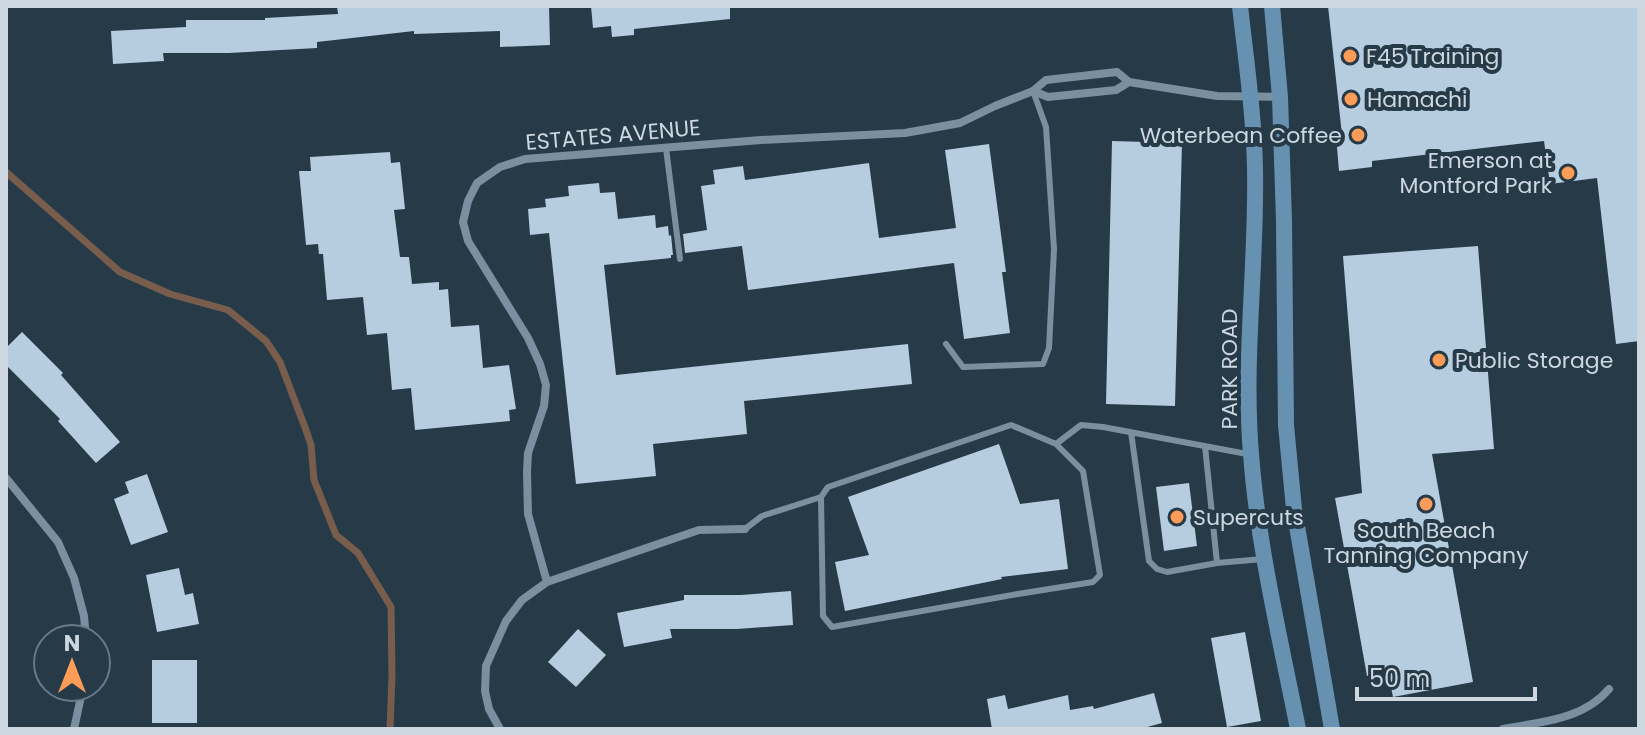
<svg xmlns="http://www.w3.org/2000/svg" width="1645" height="735" viewBox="0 0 1645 735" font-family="Poppins,sans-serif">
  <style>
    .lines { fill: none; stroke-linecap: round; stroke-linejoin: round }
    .stream { stroke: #785d4c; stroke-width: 7 }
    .building { fill: #b6ccdf }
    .service { stroke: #7a8fa0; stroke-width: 6 }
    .minor { stroke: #7a8fa0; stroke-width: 8 }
    .secondary { stroke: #6791b0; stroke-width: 16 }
    .poi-dot { fill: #fe9c58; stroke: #273a48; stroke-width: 3 }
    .labels { text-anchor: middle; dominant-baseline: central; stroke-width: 8; stroke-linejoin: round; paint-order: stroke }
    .poi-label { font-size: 22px; fill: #ccd7e0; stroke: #273a48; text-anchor: start }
    .street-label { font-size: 22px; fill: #ccd7e0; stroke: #273a48 }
  </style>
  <rect width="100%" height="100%" fill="#273a48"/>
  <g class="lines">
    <!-- stream -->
    <path class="stream" d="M6 172 120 272 170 294 228 310 266 341 280 362 306 430 311 445 314 480 336 535 358 553 391 607 392 675 390 729"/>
  </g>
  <!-- building -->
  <path class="building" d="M337 6H549L550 45 500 47V31L414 34V31L317 42V48L229 53H163L164 61 113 64 111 31 186 27V20H265V18L338 14Z
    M591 6H730V19L634 29V35L612 37 611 26 593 28Z
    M1328 6H1639V341L1616 344 1597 178 1550 184 1544 141 1372 161V167L1339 171 1336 135H1342Z
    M1112 141 1182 143 1175 406 1106 404Z
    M989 144 1006 272H1002L1010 333 964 339 954 263 748 290 742 246 685 253 683 234 707 230 701 186 715 184 713 170 743 166 745 180 869 163 879 238 956 228 945 150Z
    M390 152 391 163 400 162 405 209 394 210 400 257H409L412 284 439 282V290L448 289 451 327 479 325 483 368 509 365 516 409 509 410 510 421 415 430 411 388 392 390 387 333 367 335 363 297 327 300 323 254H319L318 244 306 245 299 171H311L310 157Z
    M599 183 600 193 615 192 618 219 655 215 656 228 668 226 669 236 671 235 673 255H671V258L604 265 616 375 908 344 912 384 744 401 747 434 653 444 656 476 576 484 549 233 530 235 528 209 546 207 545 199 569 196 568 186Z
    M1478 246 1494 449 1432 454 1473 682 1393 697 1388 672 1367 676 1335 498 1362 493 1343 256Z
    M22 332 63 373 61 375 120 442 96 463 58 421 60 419 6 365V348Z
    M999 444 1020 504 1059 499 1068 569 1001 577 1002 579 845 611 835 562 869 555 848 497Z
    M147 474 168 532 131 545 114 499 129 493 125 482Z
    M1189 483 1197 546 1164 551 1156 487Z
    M179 568 185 595 193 593 199 624 157 632 146 575Z
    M791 591 793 625 737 629H670L672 638 624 647 617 613 684 600V595H741Z
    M578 629 606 655 576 687 548 662Z
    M1245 632 1261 721 1227 727 1211 638Z
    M152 660H197V723H152Z
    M1154 693 1162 723 1140 729H992L987 699 1005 695 1008 709 1068 695 1070 710 1093 706 1094 709Z"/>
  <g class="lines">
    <!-- service -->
    <path class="service" d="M666 148 680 259
      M946 344 963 367 1043 364 1049 348 1054 249 1046 127 1033 91
      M1011 425 1056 444 1083 471 1100 575 1093 582 1018 594 832 627 823 616 821 497 828 487Z
      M1131 432 1149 561 1157 569 1167 572 1217 563
      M1056 444 1081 425 1103 427 1247 454
      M1205 446 1217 563 1263 559
      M745 529 762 516 821 497"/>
    <!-- minor -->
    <path class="minor" d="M1033 91 1048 97 1116 90 1129 82
      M6 478 58 542 74 578 84 616 86 639
      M547 582 528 514 527 472 528 453 544 406 546 385 540 364 528 338 468 241 463 222 468 201 477 183 500 167 525 159 761 140 905 133 960 123 995 106 1033 91 1046 80 1117 72 1129 82 1217 96 1280 97
      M74 729 83 687
      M500 729 489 709 485 691 486 666 506 621 522 600 547 582 699 530 745 529
      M1503 729C1540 722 1583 720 1609 689"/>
    <!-- secondary -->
    <path class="secondary" d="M1240 6C1246 60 1254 115 1255 169 1257 264 1243 359 1251 454 1258 547 1280 638 1298 729
      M1272 6 1280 97 1284 221 1286 425 1294 509 1332 729"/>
  </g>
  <!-- markers -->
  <g class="poi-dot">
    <circle cx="1350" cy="56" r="8"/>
    <circle cx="1351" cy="99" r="8"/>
    <circle cx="1358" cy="135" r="8"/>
    <circle cx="1568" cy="173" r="8"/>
    <circle cx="1439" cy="360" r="8"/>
    <circle cx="1426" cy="504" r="8"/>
    <circle cx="1177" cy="517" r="8"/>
  </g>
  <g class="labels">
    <!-- poi labels -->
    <g class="poi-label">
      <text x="1366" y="56">F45 Training</text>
      <text x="1367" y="99">Hamachi</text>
      <text x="1342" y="135" text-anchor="end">Waterbean Coffee</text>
      <text x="1552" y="160" text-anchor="end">Emerson at<tspan x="1552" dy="25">Montford Park</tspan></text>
      <text x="1455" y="360">Public Storage</text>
      <text x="1193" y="517">Supercuts</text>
      <text x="1426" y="530" text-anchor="middle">South Beach<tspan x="1426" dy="25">Tanning Company</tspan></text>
    </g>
    <!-- street labels -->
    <g class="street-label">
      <text transform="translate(613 135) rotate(-5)">ESTATES AVENUE</text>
      <text transform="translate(1229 369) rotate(-90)">PARK ROAD</text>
    </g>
  </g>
  <!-- border -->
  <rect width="1645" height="735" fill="none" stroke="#ccd7e0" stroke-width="16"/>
  <!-- north arrow -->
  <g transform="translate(72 663)"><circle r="38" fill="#273a48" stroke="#697985" stroke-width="2"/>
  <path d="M0-6L14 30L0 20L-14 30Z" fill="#fe9c58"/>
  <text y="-12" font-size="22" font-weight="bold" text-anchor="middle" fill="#ccd7e0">N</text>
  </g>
  <!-- scale -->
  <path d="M1357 687v12h178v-12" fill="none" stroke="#ccd7e0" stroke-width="4"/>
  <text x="1369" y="687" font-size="24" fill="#ccd7e0" stroke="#273a48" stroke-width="6" paint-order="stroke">50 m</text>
</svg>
